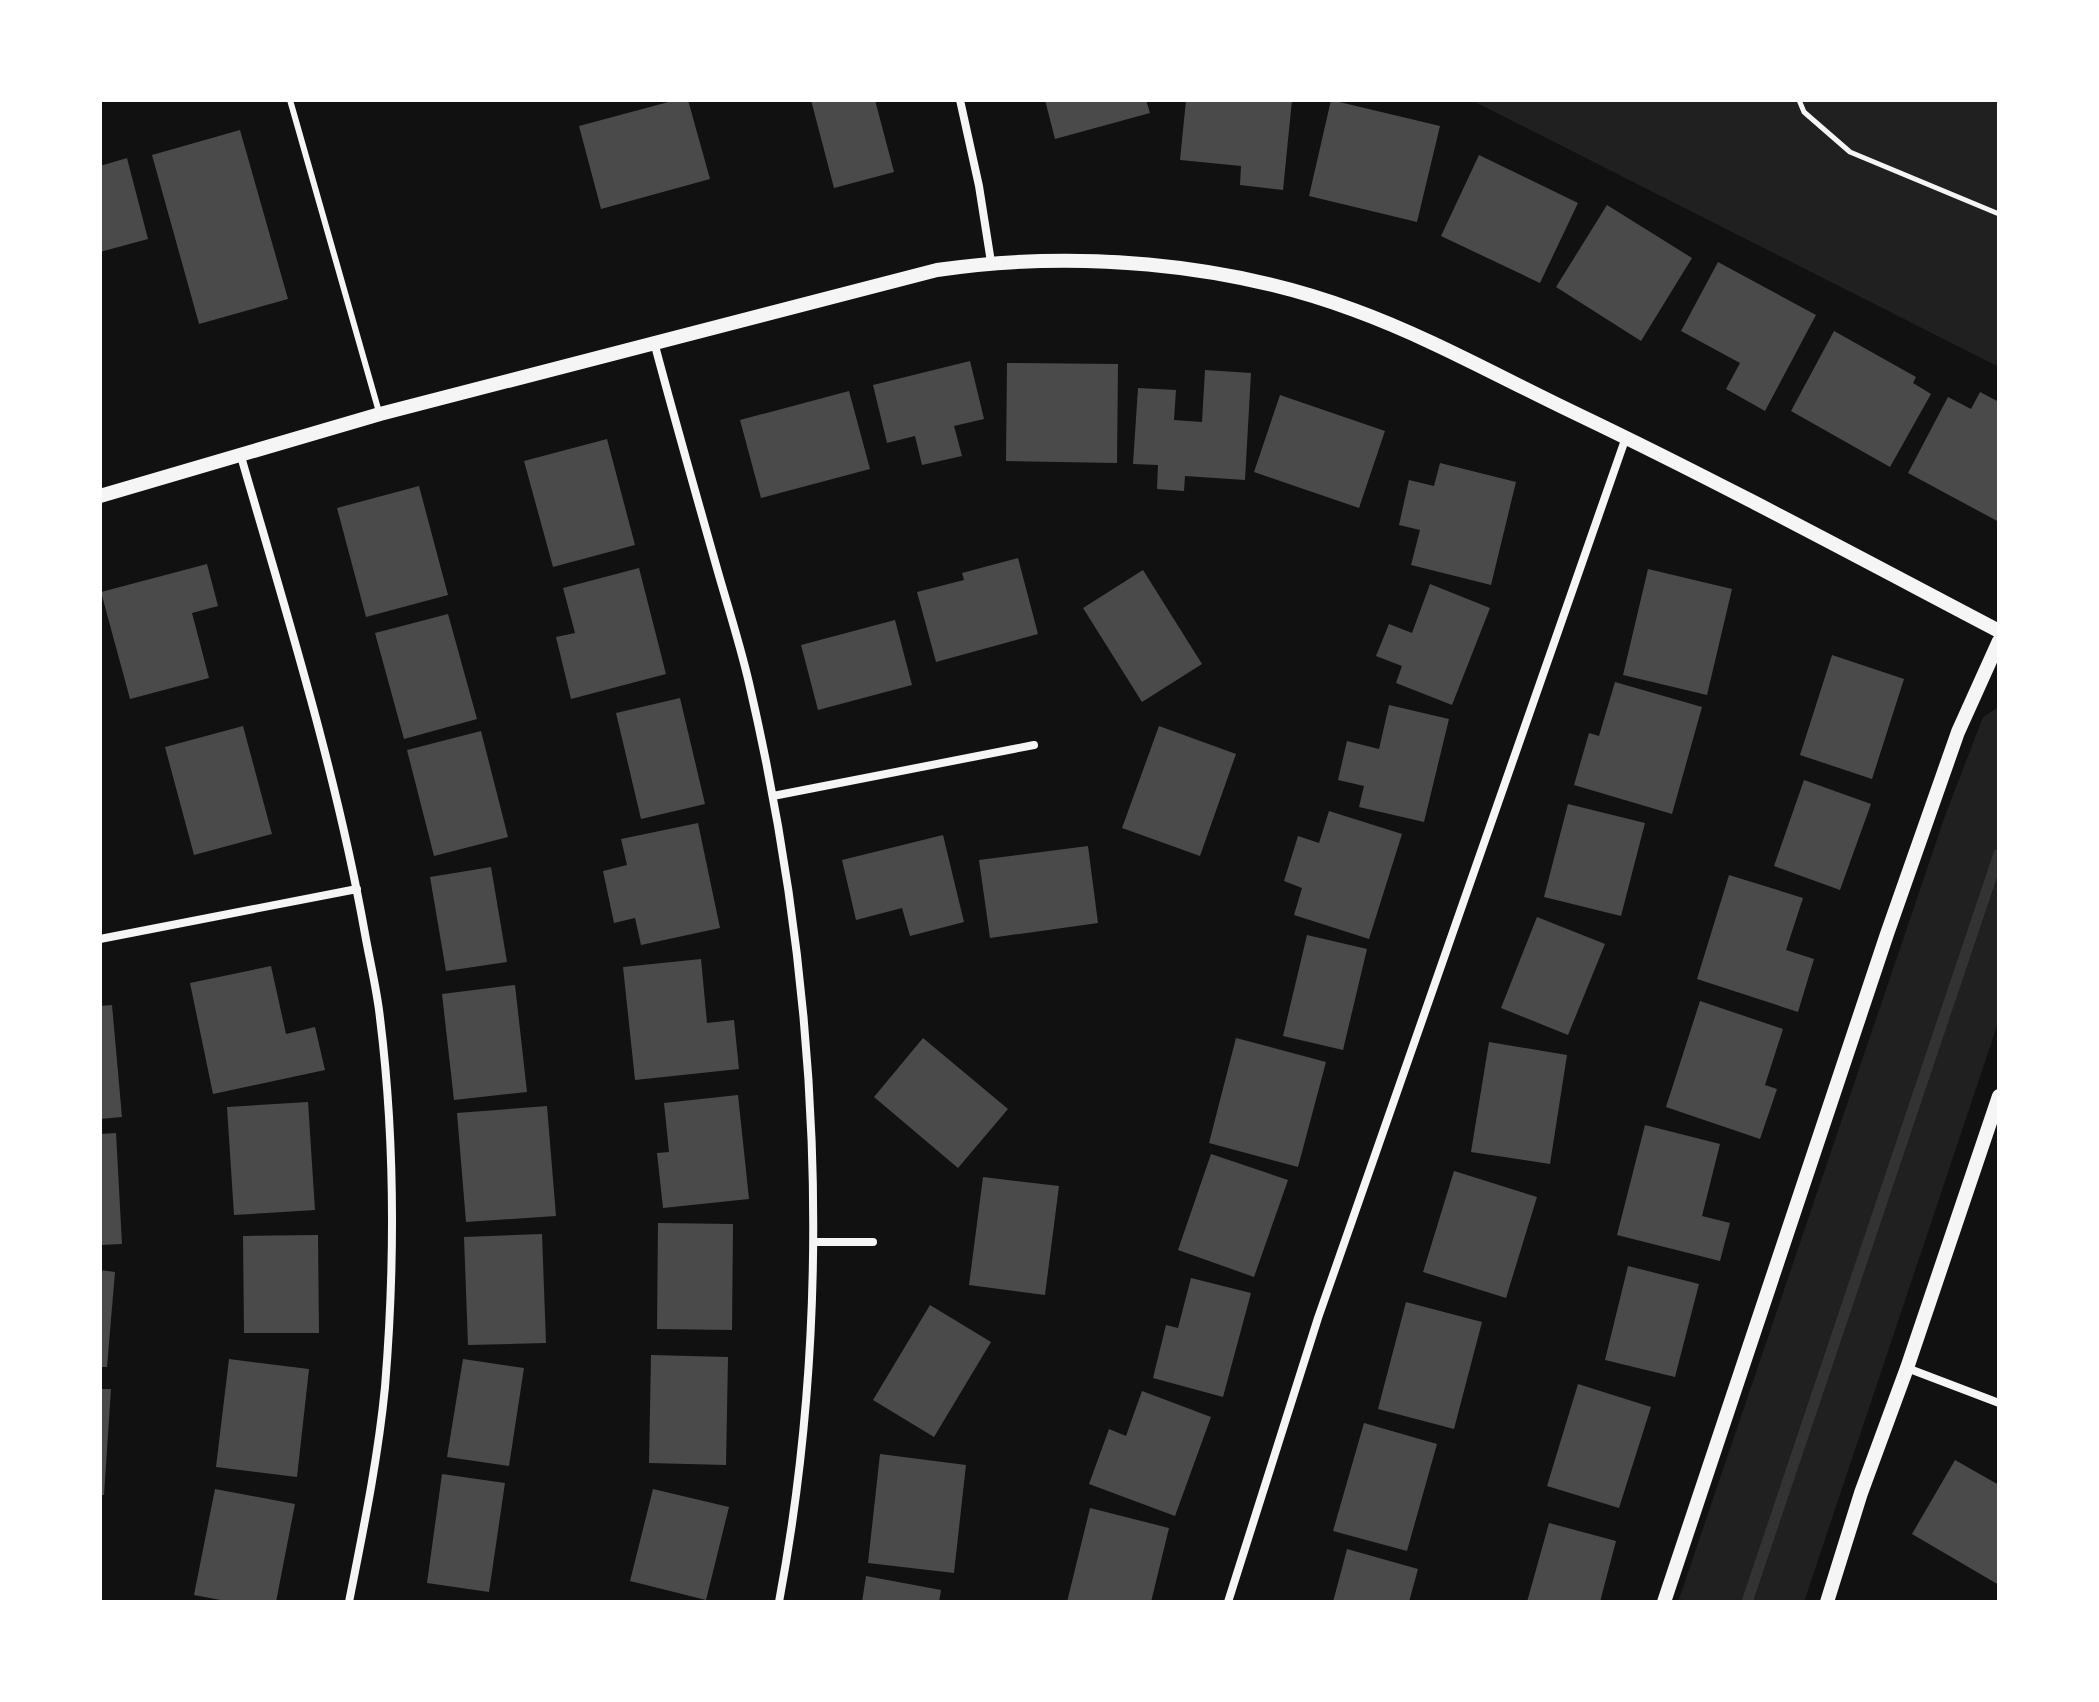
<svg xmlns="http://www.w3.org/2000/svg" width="2099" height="1702" viewBox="0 0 2099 1702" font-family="Jost,sans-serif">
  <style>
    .green { fill: #202020 }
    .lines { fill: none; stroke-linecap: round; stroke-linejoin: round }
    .stream { stroke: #333; stroke-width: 11 }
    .building { fill: #4a4a4a }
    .path { stroke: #f5f5f5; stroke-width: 5 }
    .service { stroke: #f5f5f5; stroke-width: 6 }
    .minor { stroke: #f5f5f5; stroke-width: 8 }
    .tertiary { stroke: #f5f5f5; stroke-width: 14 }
  </style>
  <rect width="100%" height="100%" fill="#111"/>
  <!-- green -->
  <path class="green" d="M1471 100H1999V367Z
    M1999 707V1020L1804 1602H1678L1945 816 1983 717Z"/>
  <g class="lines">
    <!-- stream -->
    <path class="stream" d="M1747 1602 1999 854"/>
  </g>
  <!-- building -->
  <path class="building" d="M676 100H688L710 179 601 209 579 126Z
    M811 100H875L894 172 834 188Z
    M1045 100H1146L1150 113 1055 139Z
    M1186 100H1292L1283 190 1240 185 1241 166 1180 160Z
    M1331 100 1440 126 1417 222 1309 196Z
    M240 130 288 299 199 324 152 155Z
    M1479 155 1578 203 1540 283 1441 236Z
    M127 158 148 239 100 252V166Z
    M1607 205 1692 258 1641 341 1556 287Z
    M1718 262 1816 315 1765 411 1726 389 1740 363 1681 331Z
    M1834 331 1916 377 1913 383 1931 394 1890 467 1791 411Z
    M970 361 984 419 954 426 962 456 922 465 915 436 887 443 873 385Z
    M1007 363 1118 364 1117 463 1006 461Z
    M1205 370 1251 373 1245 480 1185 476 1184 491 1157 489 1158 465 1133 464 1138 388 1176 390 1174 420 1202 422Z
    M849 391 870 469 761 498 740 420Z
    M1980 392 1999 402V522L1908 473 1948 397 1971 409Z
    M1280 395 1385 431 1359 508 1254 472Z
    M607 439 635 545 553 567 524 461Z
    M1440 463 1516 482 1491 585 1411 565 1420 530 1399 525 1409 480 1434 486Z
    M419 486 448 595 366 617 337 508Z
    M1018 558 1038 634 936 662 917 592 964 580 962 573Z
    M207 564 218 606 192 613 209 678 130 699 101 592Z
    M639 568 666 674 571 699 556 637 575 633 563 588Z
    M1648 569 1732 589 1707 695 1623 675Z
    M1143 570 1202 664 1142 702 1083 608Z
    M1430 584 1490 608 1452 705 1396 683 1402 666 1376 656 1389 624 1412 633Z
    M448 614 477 719 404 739 375 633Z
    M895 620 912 685 818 710 801 645Z
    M1832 655 1904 679 1872 779 1800 755Z
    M1615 682 1702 707 1672 814 1574 785 1589 733 1599 736Z
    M680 698 705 804 641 819 616 713Z
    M1389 705 1449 719 1424 822 1359 807 1364 786 1338 780 1347 741 1379 749Z
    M243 726 272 834 194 855 165 747Z
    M1159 726 1236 754 1200 856 1122 828Z
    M481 731 508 837 434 856 407 750Z
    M1804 780 1871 804 1840 890 1774 866Z
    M1568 804 1645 823 1621 916 1544 897Z
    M1329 811 1402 834 1369 939 1294 915 1302 888 1284 881 1298 836 1319 843Z
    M698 823 720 928 641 945 635 918 614 923 603 871 627 865 621 839Z
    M943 835 964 922 910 936 902 908 856 920 842 860Z
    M1088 846 1098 923 990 938 979 860Z
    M491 867 507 962 446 971 430 877Z
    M1729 875 1803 898 1786 950 1814 959 1798 1012 1697 979Z
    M1537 917 1605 944 1568 1035 1501 1008Z
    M1307 935 1367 949 1343 1050 1283 1036Z
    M701 959 707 1023 734 1020 739 1069 635 1080 623 967Z
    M271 966 286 1034 315 1027 325 1070 213 1094 190 983Z
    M515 985 527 1092 454 1100 442 994Z
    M1700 1001 1783 1029 1765 1085 1777 1089 1760 1139 1666 1107Z
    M112 1005 122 1117 100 1119V1006Z
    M923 1038 1008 1109 958 1168 874 1097Z
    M1236 1038 1326 1062 1298 1167 1209 1143Z
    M1489 1042 1567 1055 1550 1164 1471 1152Z
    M738 1095 749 1199 663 1208 657 1153 669 1152 664 1103Z
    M308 1102 315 1210 234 1215 227 1107Z
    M547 1106 556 1216 466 1222 457 1113Z
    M1645 1125 1720 1144 1702 1216 1730 1223 1720 1261 1617 1235Z
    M116 1133 122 1244 100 1245V1134Z
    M1211 1154 1288 1180 1254 1277 1178 1250Z
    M1454 1171 1537 1197 1506 1298 1423 1272Z
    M983 1177 1059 1186 1045 1295 969 1285Z
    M658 1223 733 1224 732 1330 657 1329Z
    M542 1234 546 1343 468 1345 464 1237Z
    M318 1235 319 1333H244L243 1236Z
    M1628 1266 1699 1284 1675 1377 1605 1360Z
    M100 1270 115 1272 107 1367H100Z
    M1191 1278 1251 1293 1223 1397 1153 1378 1166 1325 1178 1328Z
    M1406 1302 1482 1322 1454 1429 1378 1409Z
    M930 1305 991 1342 934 1437 873 1400Z
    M651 1355 728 1357 726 1465 649 1463Z
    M229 1359 309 1369 297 1477 216 1467Z
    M463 1359 524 1368 509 1466 447 1457Z
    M1578 1384 1651 1407 1619 1508 1547 1486Z
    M100 1389H111L104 1495H100Z
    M1142 1391 1211 1417 1175 1516 1089 1484 1109 1429 1126 1436Z
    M1364 1423 1437 1444 1407 1551 1333 1531Z
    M880 1454 966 1465 954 1573 868 1563Z
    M1955 1460 1999 1485V1585L1912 1534Z
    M442 1474 505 1483 489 1592 427 1583Z
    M215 1489 295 1504 276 1602H231L194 1595Z
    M653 1489 729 1507 706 1600 630 1581Z
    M1090 1508 1169 1528 1151 1602H1067Z
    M1549 1523 1616 1541 1600 1602H1527Z
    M1347 1549 1418 1569 1409 1602H1333Z
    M866 1576 941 1590 939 1602H862Z"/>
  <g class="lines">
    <!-- path -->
    <path class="path" d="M1799 100 1804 112 1850 152 1999 214"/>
    <!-- service -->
    <path class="service" d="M290 100 379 412"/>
    <!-- minor -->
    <path class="minor" d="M960 100 979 186 991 262
      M654 342C674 417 695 491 716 565 727 604 740 644 749 683 819 984 836 1297 779 1602
      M240 453C286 612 336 771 365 934 370 962 377 990 380 1018 395 1139 395 1265 385 1387 378 1459 363 1531 349 1602
      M773 796 1034 745
      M100 939 357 889
      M814 1242H873
      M1907 1368 1999 1403
      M1228 1602 1318 1318 1626 437"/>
    <!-- tertiary -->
    <path class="tertiary" d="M100 496 380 414 937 270C1073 250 1225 262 1354 310 1431 338 1505 380 1579 415 1721 483 1860 558 1999 631
      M1664 1602 1887 934 1958 732 1999 641
      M1827 1602 1861 1493 1907 1368 1999 1096"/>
  </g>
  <!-- border -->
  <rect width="2099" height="1702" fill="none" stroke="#ffffff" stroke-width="204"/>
</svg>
